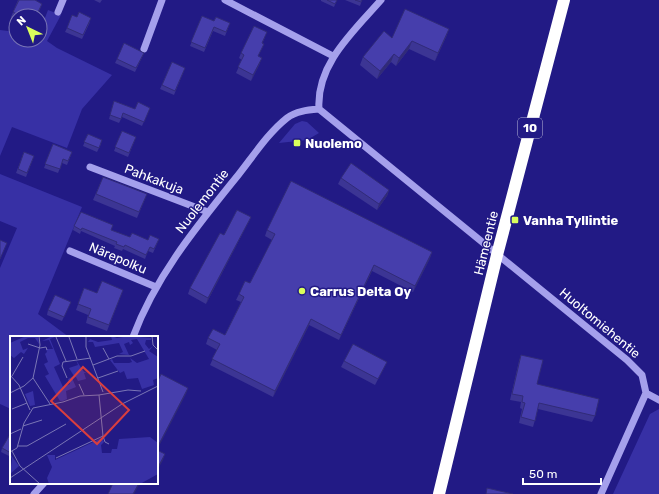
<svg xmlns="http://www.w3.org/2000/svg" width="659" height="494" viewBox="0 0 659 494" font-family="Rubik,sans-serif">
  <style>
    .green { fill: #3730a5 }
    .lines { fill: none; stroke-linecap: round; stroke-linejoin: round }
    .minor { stroke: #a5a0ec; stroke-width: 7 }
    .highway { stroke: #fff; stroke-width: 12 }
    .wall { fill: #3c3594 }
    .shaded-wall { fill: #312b78 }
    .building { fill: #463eac; stroke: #312b78 }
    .poi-dot { fill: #dafe5c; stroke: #221a85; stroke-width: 1.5 }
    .labels { text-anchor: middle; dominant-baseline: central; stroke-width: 3; stroke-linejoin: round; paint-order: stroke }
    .shield { fill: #221a85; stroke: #bdbada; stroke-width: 1 }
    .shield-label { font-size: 12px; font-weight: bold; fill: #fff }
    .poi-label { font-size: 13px; font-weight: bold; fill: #fff; stroke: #221a85; text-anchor: start }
    .street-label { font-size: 13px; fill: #fff; stroke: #221a85 }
    .inset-road { fill: none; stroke: #7a76b6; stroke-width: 1 }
    .view { fill: #da3e3e; fill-opacity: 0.15; stroke: #da3e3e; stroke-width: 2 }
    .inset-edge { fill: none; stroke: #fff; stroke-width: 2 }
  </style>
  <rect width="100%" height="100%" fill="#221a85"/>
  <!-- green -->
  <path class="green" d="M48 10 61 15 47 41 57 48 112 75 82 109 67 148 12 127 0 156V30L16 32V40H40V31Z
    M302 121 307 122 319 133 307 140 279 143 295 124Z
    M0 174 82 207 38 314 69 337H11V409L0 404V268L17 228 0 221Z
    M659 409V494H613L650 414Z"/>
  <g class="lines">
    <!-- minor -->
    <path class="minor" d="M225 0 333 56
      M381 0C354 31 316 64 319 109L627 360 642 375 646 393 601 494
      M58 12 63 0
      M144 49 162 0
      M90 167 208 212
      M70 251 156 287
      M133 337C156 275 198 225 239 174 254 155 268 133 287 118 296 111 308 110 319 109
      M646 393 659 400
      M34 494 44 483"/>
    <!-- highway -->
    <path class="highway" d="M439 494 497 255 564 0"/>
  </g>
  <!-- wall -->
  <path class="wall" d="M18 0H35L42 4 37 16H16V20L11 17Z
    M94 0H102L100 3Z
    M321 0H337L334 7 321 1Z
    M345 0H362L360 6Z
    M202 16 214 21 230 23 225 36 213 31 204 52 190 46Z
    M90 22 82 39 65 32 67 28Z
    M449 29 446 37 435 61 409 49 396 66 391 62 377 79 360 65 363 57 392 38Z
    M265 37 262 44H264L258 56 260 63 251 81 236 73 242 60 239 58 241 53Z
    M144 53 135 72 115 63 117 59Z
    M172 62 185 68 174 95 160 89Z
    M114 101 135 109 150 108 142 126 122 117 119 123 109 119Z
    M122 131 136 137 128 157 114 151Z
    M88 134 101 144 97 152 83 146Z
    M53 144 72 152 67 165 62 163 58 173 44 168Z
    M24 152 34 156 26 177 16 173Z
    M103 177 147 194 137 218 93 200Z
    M341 178 389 190 387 196 377 210 338 184Z
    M251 217 248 223 206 304 188 294 190 288 224 235Z
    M74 226 111 230 130 237 148 240 159 239 153 253 148 251 145 259 123 249 122 251 114 248 115 246 81 231 80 234 73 230Z
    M267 230 432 252 430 258 413 292 372 271 339 340 309 325 273 397 210 365 217 350 206 344 208 338 225 335 241 302 236 300 239 294 250 283 272 240 265 236Z
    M84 288 97 293 123 290 107 331 86 323 88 315 76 310Z
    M71 302 62 321 47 315 48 310Z
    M521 355 537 384 595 416 592 422 538 409 533 427 519 423 522 409 520 408 521 402 510 400 519 361Z
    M344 361 384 368 375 385 341 367Z
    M11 437V457L1 452 2 448Z"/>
  <!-- shaded-wall -->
  <path class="shaded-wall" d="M449 29 446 37 435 61 438 53Z
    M412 41 409 49 396 66 399 58Z
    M394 54 391 62 377 79 380 71Z
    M262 58 260 63 251 81 253 75Z
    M389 190 387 196 377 210 379 204Z
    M251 217 248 223 206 304 208 298Z
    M432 252 430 258 413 292 415 286Z
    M374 265 372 271 339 340 341 335Z
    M311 319 309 325 273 397 275 391Z
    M188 388 186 394 157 450V448Z
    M165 454 163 460 157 471V469Z
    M139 483H140L134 494H133Z"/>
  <!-- building -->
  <path class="building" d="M19 0H35L42 4 36 16H20L13 12Z
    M327 0H337L335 4Z
    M355 0H362L361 2Z
    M405 9 449 29 438 53 412 41 399 58 394 54 380 71 363 57 384 31 392 38Z
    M79 12 91 18 83 35 67 28 72 15 77 17Z
    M202 16 214 21 216 17 230 23 226 32 214 27 205 48 191 42Z
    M254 26 267 32 262 43 264 44 258 56 262 58 253 75 238 67 244 55 241 53Z
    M124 43 144 53 136 68 117 59Z
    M172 62 185 68 175 91 162 85Z
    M114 101 135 109 138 102 150 108 144 122 123 113 121 119 110 115Z
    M122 131 136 137 129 153 115 147Z
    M88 134 102 140 99 148 84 142Z
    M53 144 72 152 68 161 63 159 60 169 45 164Z
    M24 152 34 156 27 173 18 169Z
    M351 163 389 190 379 204 341 178Z
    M103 177 147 194 139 212 96 194Z
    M291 181 432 252 415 286 374 265 341 335 311 319 275 391 212 359 220 344 208 338 213 329 225 335 244 297 239 294 245 281 250 283 275 234 267 230Z
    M237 210 251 217 208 298 190 288 220 233 224 235Z
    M81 212 113 225 111 230 130 237 132 233 148 240 150 235 159 239 154 249 150 247 146 255 125 245 124 247 116 244 117 242 82 228 81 230 74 226Z
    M0 240 7 243 0 259Z
    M102 281 123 290 109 325 88 317 91 309 78 304 84 288 97 293Z
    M55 295 71 302 64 317 48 310Z
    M353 344 387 362 378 379 344 361Z
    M521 355 543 360 537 384 599 399 595 416 539 403 535 421 521 417 525 403 522 402 523 396 512 394Z
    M161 374 188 388 157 448V383Z
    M9 436 11 437V453L2 448Z
    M157 450 165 454 157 469Z
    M113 483H139L133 494H108Z
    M487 488 513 494H486Z"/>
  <!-- markers -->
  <g class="poi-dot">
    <rect x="293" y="139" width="8" height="8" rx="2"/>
    <rect x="511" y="216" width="8" height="8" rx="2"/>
    <circle cx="302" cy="291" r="4"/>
  </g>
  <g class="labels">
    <!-- shield labels -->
    <rect class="shield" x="518" y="118" width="24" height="20" rx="3"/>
    <g class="shield-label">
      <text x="530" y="128">10</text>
    </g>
    <!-- poi labels -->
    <g class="poi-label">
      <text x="305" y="143">Nuolemo</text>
      <text x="523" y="220">Vanha Tyllintie</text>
      <text x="310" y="291">Carrus Delta Oy</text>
    </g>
    <!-- street labels -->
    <g class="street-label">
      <text transform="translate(154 179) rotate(21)">Pahkakuja</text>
      <text transform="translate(202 201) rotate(-52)">Nuolemontie</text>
      <text transform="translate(486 243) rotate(-76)">Hämeentie</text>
      <text transform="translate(118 258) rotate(23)">Närepolku</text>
      <text transform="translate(600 323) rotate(40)">Huoltomiehentie</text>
    </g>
  </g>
  <!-- overview -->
  <g transform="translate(10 336)">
    <rect width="148" height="148" fill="#221a85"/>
    <path d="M16 0H28L29 8 25 2H18L10 6 13 14 18 12 14 18 11 16 4 22 0 19V7ZM42 0 45 1 40 3 50 28 44 31 53 51 60 48 58 43 64 40 59 32 68 29 66 24 74 36H77L74 37 76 43 68 45 66 41 62 42 66 51 56 55 57 63 53 65H50L35 40 39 38 34 28 38 26 35 18 37 16 36 13H43L39 4 32 5ZM101 0 107 2 119 0 141 2V4H136L135 8 139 13 143 10 139 15 148 21V42L143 44 144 49 132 53 128 42 117 43 114 35 110 37 100 24 102 23 104 27H119L122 26 120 22 127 27 139 23 127 3 121 4 123 7 120 9 119 6 114 8 119 19 109 18 113 16 109 7 85 11 83 6H78L80 3 88 6 102 4ZM23 55 25 69 20 70 15 58ZM140 101 148 107V138L130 148H39L37 142 42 131 37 119H45V124L92 102 94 106 91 109 92 117H101L102 113H107L109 103ZM0 118 9 130 0 138 2 123Z" fill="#3730a5"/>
    <path class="inset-road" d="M76 0V11L93 56M142 0 143 9 148 14M46 1 56 25M59 1 67 23M18 8 30 12 36 11 37 14M93 12 99 23M83 29 107 20H121L135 15M0 39 9 49 20 74M2 40 13 21M23 42 40 68M57 42 52 30 53 26 81 22M88 42 108 35M69 48 74 59M0 57 14 50 23 42 30 9 29 0M89 59 93 100 95 106 99 108M89 59 118 54 131 55M2 73 17 67M13 90 32 84M0 98 11 93M8 110H17L56 88M2 115 10 130 30 148M0 116 7 112 14 87 23 72 53 66 70 60 89 59M46 122 93 100M0 142 112 68 148 50"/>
    <path class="view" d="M73 31 119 74 87 108 41 65Z"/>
    <rect width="148" height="148" class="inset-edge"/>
  </g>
  <!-- north arrow -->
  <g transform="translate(28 28) rotate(317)"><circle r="19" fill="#221a85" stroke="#7a76b6"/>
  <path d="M0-3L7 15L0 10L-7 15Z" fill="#dafe5c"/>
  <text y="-6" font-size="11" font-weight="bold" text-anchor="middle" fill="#ffffff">N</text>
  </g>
  <!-- scale -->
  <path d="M523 478v6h78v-6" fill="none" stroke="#ffffff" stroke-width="2"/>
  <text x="529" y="478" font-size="12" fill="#ffffff" stroke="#221a85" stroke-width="3" paint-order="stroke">50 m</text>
</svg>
